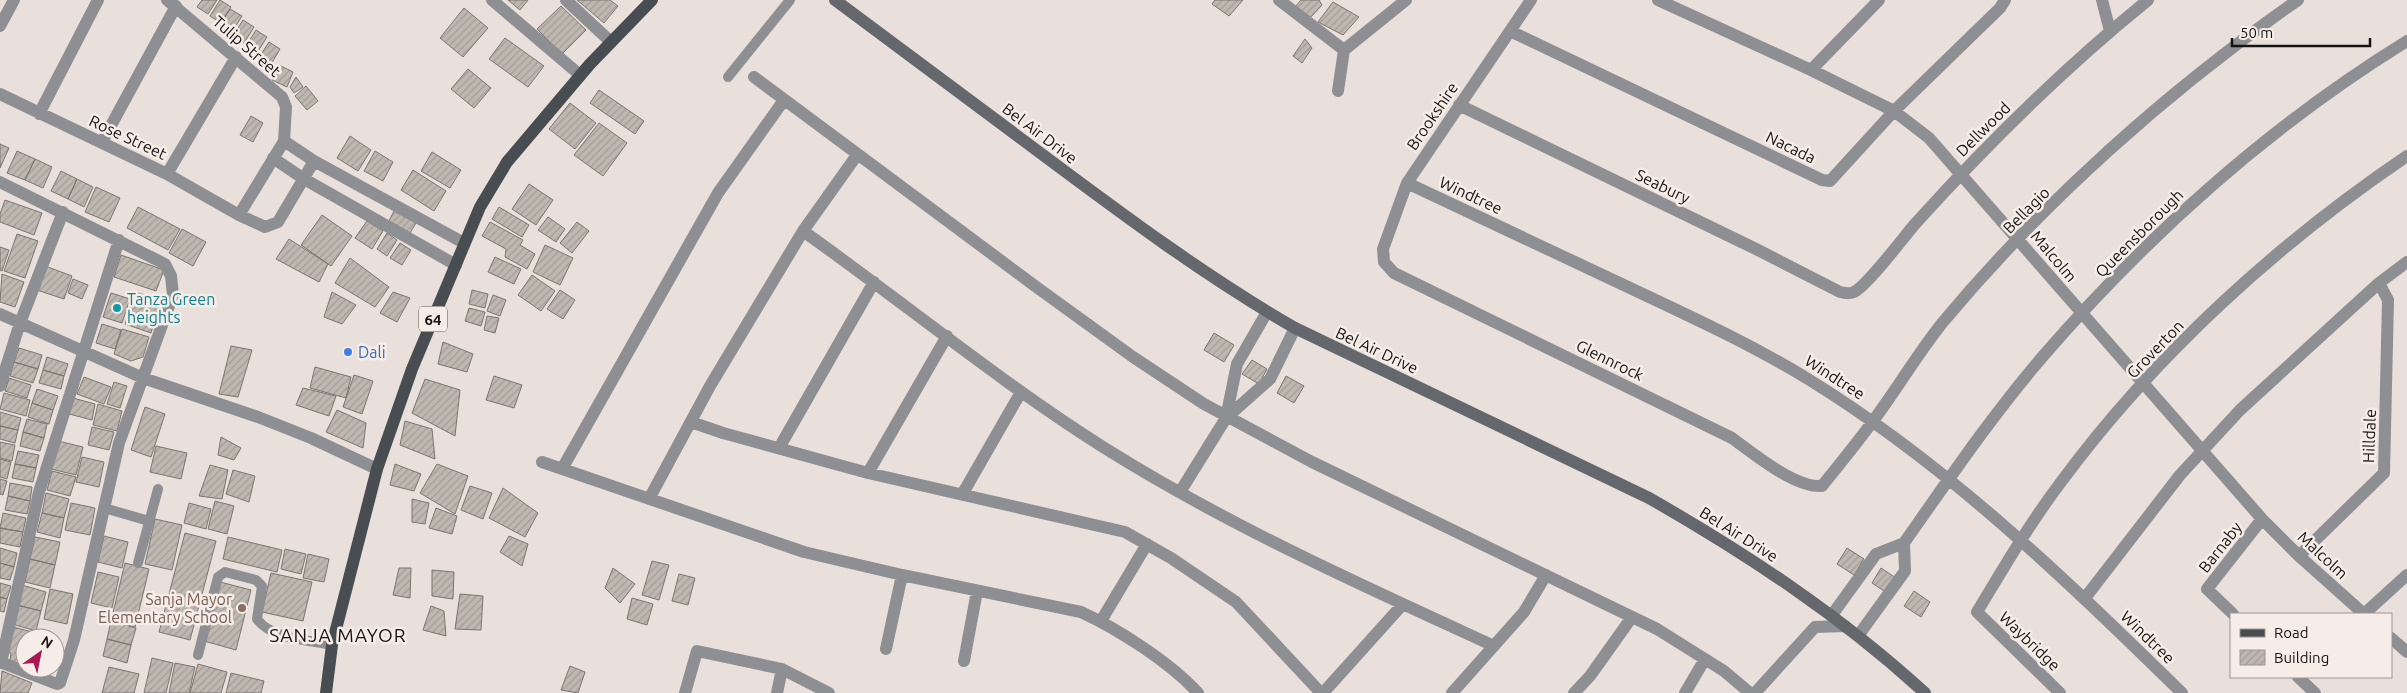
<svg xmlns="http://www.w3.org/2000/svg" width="2407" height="693" viewBox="0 0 2407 693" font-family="Ubuntu,sans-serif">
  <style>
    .building { fill: url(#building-hatch); stroke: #7b756f }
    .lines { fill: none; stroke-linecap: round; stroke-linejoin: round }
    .lane { stroke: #8d8f92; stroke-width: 10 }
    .street { stroke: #8d8f92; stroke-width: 12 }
    .secondary { stroke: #64686c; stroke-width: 12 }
    .primary { stroke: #484d51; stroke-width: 12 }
    .culture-dot { fill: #0f9aa8; stroke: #f6ede9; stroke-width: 2 }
    .shop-dot { fill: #3f7fe0; stroke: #f6ede9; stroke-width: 2 }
    .education-dot { fill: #8d6e63; stroke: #f6ede9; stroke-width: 2 }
    .labels { text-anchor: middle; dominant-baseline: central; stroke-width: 5; stroke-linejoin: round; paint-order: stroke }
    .shield { fill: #f6ede9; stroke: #595452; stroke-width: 1 }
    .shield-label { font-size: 15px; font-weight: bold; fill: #161312 }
    .street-label { font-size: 16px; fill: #161312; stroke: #f6ede9 }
    .culture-label { font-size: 16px; fill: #0d838f; stroke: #f6ede9; text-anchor: start }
    .shop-label { font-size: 16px; fill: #366cbe; stroke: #f6ede9; text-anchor: start }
    .education-label { font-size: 16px; fill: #785e54; stroke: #f6ede9; text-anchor: end }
    .quarter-label { font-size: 19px; letter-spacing: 1px; fill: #161312; stroke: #f6ede9 }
  </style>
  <defs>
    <pattern id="building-hatch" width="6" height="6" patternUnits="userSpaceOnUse" patternTransform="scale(1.25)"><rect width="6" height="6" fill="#beb8b1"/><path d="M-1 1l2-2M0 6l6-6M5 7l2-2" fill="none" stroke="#a39d97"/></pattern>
  </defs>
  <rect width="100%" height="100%" fill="#e9e0dc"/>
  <!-- building -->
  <path class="building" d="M202 0H217L208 14 197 7Z
    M220 0 231 7 221 23 210 16Z
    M508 0H528L520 10Z
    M577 0H610L618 6 604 23Z
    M1215 0H1243L1229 16 1212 4Z
    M1301 0H1319L1322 5 1310 18 1295 7Z
    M1333 2 1359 17 1343 35 1318 22Z
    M561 6 586 30 562 54 537 29Z
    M464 8 488 28 463 57 440 38Z
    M230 9 242 16 232 32 220 25Z
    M243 20 254 27 244 43 233 36Z
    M256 30 267 37 257 53 246 46Z
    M505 38 544 66 528 87 489 59Z
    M1305 39 1312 48 1302 63 1293 56Z
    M269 42 280 49 270 66 258 59Z
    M279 65 293 72 287 87 272 80Z
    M468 69 491 88 474 108 451 89Z
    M296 77 303 87 294 93 290 87Z
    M306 86 318 101 307 110 295 96Z
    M599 90 644 121 635 134 590 103Z
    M570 103 596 123 575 149 549 129Z
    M251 116 263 123 253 142 240 135Z
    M599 123 627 143 603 176 574 155Z
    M350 136 371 150 358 171 337 158Z
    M0 144 9 148 0 168Z
    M17 151 35 159 25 180 7 173Z
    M375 151 393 162 383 181 364 171Z
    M432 152 461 170 450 188 421 171Z
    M35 159 52 167 43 188 25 180Z
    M413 170 446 191 434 211 401 190Z
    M61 171 77 179 68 199 51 191Z
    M77 179 93 187 84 207 68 199Z
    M529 184 553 200 536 225 512 209Z
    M96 187 120 198 109 222 85 212Z
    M5 200 42 213 34 235 0 222V214Z
    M138 207 180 229 168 250 127 228Z
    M499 207 529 225 522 237 492 219Z
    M394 211 416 223 410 233 389 221Z
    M322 215 352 236 331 266 301 245Z
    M548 217 565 229 556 242 538 230Z
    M367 221 383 231 372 249 355 238Z
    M490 222 523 240 520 245 535 254 527 269 505 257 506 249 482 236Z
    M577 222 589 231 572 253 560 243Z
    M182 229 206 242 193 266 169 253Z
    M387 233 397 240 387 256 377 249Z
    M17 234 38 241 25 278 4 271Z
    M289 239 328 264 319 282 276 259Z
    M400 243 411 250 402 265 390 258Z
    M545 245 573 258 560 285 533 272Z
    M0 247 9 250 2 271 0 270Z
    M121 255 164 270 156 291 114 277Z
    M495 257 521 269 514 284 488 272Z
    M350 258 389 287 375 307 335 283Z
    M45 266 72 276 64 299 37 290Z
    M2 274 24 282 15 307 0 302Z
    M532 275 555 291 541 311 518 295Z
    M73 279 88 285 82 299 68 293Z
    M472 290 488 294 485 308 469 304Z
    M560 290 575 300 563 319 547 309Z
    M135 292 161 300 151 333 125 324Z
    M332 292 356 305 342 324 324 317Z
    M393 292 410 298 397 322 380 313Z
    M111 293 130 299 122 323 103 317Z
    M493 295 506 300 500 316 487 311Z
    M469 308 485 312 481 326 465 321Z
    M487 316 499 318 495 333 484 330Z
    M102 324 121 330 115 349 96 343Z
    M122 329 149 337 143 357 131 361 114 354Z
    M1214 333 1234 345 1224 362 1204 350Z
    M443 342 473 354 467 372 438 364Z
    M231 346 252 350 238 397 219 394Z
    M19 348 42 355 38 369 14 362Z
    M47 357 68 364 64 376 43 370Z
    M1252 360 1267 369 1259 384 1242 374Z
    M14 362 38 369 33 383 10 376Z
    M315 367 351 377 346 398 310 388Z
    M43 370 64 376 61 389 39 383Z
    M354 375 373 381 362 414 343 407Z
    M494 376 522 385 514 408 486 400Z
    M1286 376 1304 386 1294 403 1277 393Z
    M84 377 111 387 104 404 77 394Z
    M9 378 31 385 27 398 5 391Z
    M425 379 460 390 455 436 412 413Z
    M114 382 127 386 120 408 107 404Z
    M303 388 336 396 329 416 296 405Z
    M37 389 58 396 53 410 32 403Z
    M4 393 30 400 26 416 0 409Z
    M73 398 95 404 92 420 69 414Z
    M32 403 53 410 49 424 28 417Z
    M98 404 122 411 117 431 93 425Z
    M145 407 165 414 151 457 131 450Z
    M337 410 366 423 363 448 326 432Z
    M0 412 21 418 18 430 0 426Z
    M27 419 47 424 44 438 23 432Z
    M405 421 432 429 435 459 400 445Z
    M0 426 18 430 15 443 0 439Z
    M92 427 114 432 109 450 88 445Z
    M23 432 44 438 40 451 20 446Z
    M221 437 241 448 234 460 218 455Z
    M58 441 83 447 76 475 51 469Z
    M0 442 15 445 12 461 0 458Z
    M156 446 187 453 181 479 150 472Z
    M18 451 39 455 36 468 15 464Z
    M82 457 104 462 99 487 76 482Z
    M0 459 11 462 7 479 0 477Z
    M15 464 36 468 33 482 12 478Z
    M395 464 421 474 414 491 390 485Z
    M437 464 468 476 455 514 420 493Z
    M210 465 228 470 222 499 199 496Z
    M233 470 255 476 249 502 226 494Z
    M52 471 76 477 70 496 47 490Z
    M0 479 7 481 3 495 0 494Z
    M10 483 32 487 30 501 8 496Z
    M470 486 492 493 483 519 461 510Z
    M503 488 538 513 525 537 489 518Z
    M46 493 69 499 64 518 42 513Z
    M8 496 30 501 27 514 5 510Z
    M412 499 429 503 425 524 412 522Z
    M215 501 234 506 227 534 208 529Z
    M71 503 95 508 90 535 65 530Z
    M189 503 211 509 206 529 184 523Z
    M436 508 457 516 452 534 429 528Z
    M3 513 26 518 23 532 0 528Z
    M42 513 64 518 60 538 37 532Z
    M155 519 182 525 172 570 145 564Z
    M0 528 23 532 20 547 0 543Z
    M185 533 216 541 190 640 159 632Z
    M104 536 128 542 122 568 98 562Z
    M509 536 528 544 522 566 500 552Z
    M35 537 60 542 55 565 30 559Z
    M228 537 282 550 277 572 223 559Z
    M0 548 17 553 14 567 0 563Z
    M1847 548 1864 559 1854 575 1837 564Z
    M285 549 306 554 301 574 281 569Z
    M308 554 329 559 324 582 303 578Z
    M30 559 55 565 50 588 25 582Z
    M652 561 669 565 659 600 642 595Z
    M0 563 14 567 10 580 0 578Z
    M125 563 149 569 135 627 111 621Z
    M399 568H411L410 598 393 595Z
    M613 568 635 584 620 603 605 588Z
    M1881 568 1896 578 1887 593 1872 583Z
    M432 570 454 572 453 599 432 596Z
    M98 572 119 577 112 608 91 603Z
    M271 573 312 582 303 621 262 612Z
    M679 574 695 578 688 605 672 601Z
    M220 582 251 590 236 650 204 641Z
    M0 583 11 586 7 599 0 597Z
    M22 585 46 592 41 611 17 605Z
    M50 589 73 594 67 624 44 619Z
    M1914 591 1930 602 1921 617 1904 606Z
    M460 594 483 596 481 630 455 629Z
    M0 597 7 599 4 612 0 611Z
    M632 598 653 604 647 625 627 619Z
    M17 605 41 611 36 631 12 624Z
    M431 606 444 611 446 636 423 630Z
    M111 621 136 628 131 645 107 639Z
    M13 627 40 634 39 638H25V666L10 660 11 653 6 652Z
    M107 639 131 645 127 663 103 656Z
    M152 658 173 663 166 693H144Z
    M175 663 195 667 189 693H169Z
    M198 664 227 672 221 693H190Z
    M570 666 585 672 578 693 561 690Z
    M109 667 139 674 134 693H102Z
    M2 671 32 683 28 693H0Z
    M231 673 264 681 261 693H226Z"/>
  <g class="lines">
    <!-- lane -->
    <path class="lane" d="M728 77 790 0
      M104 508 149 521
      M138 563 158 489
      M198 655 218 577 225 572 256 580 262 586 257 619C271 639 309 640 332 645"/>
    <!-- street -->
    <path class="street" d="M167 0 282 97 286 107 284 141 239 215
      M492 0 580 75
      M566 0 611 42
      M1279 0 1344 50
      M1531 0 1407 183 1383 249 1384 262 1394 273 1732 438C1754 454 1795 488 1822 486 1839 465 1857 443 1873 421 1897 389 1918 353 1943 322 2043 202 2170 89 2298 0
      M1658 0 1811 70 1894 111 1929 138 2262 519 2299 556 2364 614
      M2102 0 2110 31
      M0 26 14 0
      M1510 31 1822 180 1830 181 1894 111 2000 8 2005 0
      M1811 70 1879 0
      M754 77 1035 286 1133 357 1204 404 1312 462 1657 629 1724 671 1750 693
      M1338 91 1344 50 1406 0
      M0 94 167 174 239 215 265 227 278 222 314 161
      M1459 105 1756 249 1840 292C1844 293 1850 294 1854 292 1867 286 1903 238 1915 224 1987 144 2064 68 2148 0
      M39 114 98 0
      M284 141 314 161 464 243
      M102 142 176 6
      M273 158 304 179 456 265
      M167 174 236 57
      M0 182 165 264 171 276 173 295 119 443 74 640 60 683 57 684 0 662
      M1407 183C1481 218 1555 253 1628 287 1689 316 1751 344 1808 379 1948 465 2065 579 2182 693
      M803 231C903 302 999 381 1103 447 1227 525 1361 585 1494 646
      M0 314 143 378 258 417 311 438 377 469
      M0 386 20 323 63 212
      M1226 418 1237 364 1267 312
      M691 422 723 433 868 473 1125 532 1171 558 1236 602 1321 693
      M779 448 874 282
      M542 462 804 552 902 575 1081 612C1118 629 1171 663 1198 693
      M562 469 718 193 784 100
      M868 473 947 336
      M1180 492 1226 418 1270 379 1295 328
      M963 493 1021 392
      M649 499 710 386 803 231 857 155
      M1904 543C1949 479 1993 414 2044 355 2149 234 2271 125 2407 41
      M2299 556 2384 473 2388 300 2379 283
      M2085 598 2180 475 2240 410 2379 283 2407 262
      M2233 614 2207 589 2262 519
      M2364 614 2407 575
      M1832 615 1876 554 1904 543
      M1101 621 1147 544
      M1858 636 1905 571 1904 543
      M2391 638 2407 652
      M886 649 902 575
      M964 661 977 591
      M1 663 39 492 119 240
      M2298 677 2315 693
      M685 693 697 651 782 669 829 693
      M777 693 782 669
      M1323 693 1403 604
      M1452 693 1524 612 1546 575
      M1574 693 1590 676 1632 617
      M1685 693 1705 659
      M1755 693 1815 627 1845 626
      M2060 693 1977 612C2004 567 2030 523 2061 482 2155 355 2277 244 2407 156"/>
    <!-- secondary -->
    <path class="secondary" d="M835 0C903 51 971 102 1039 152 1122 214 1205 276 1295 328L1649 498C1747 554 1841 616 1925 693"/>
    <!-- primary -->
    <path class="primary" d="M326 693 332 645 377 469 412 369 480 207 507 162 590 64 652 0"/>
  </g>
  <!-- markers -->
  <circle class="culture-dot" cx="117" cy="308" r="5"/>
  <circle class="shop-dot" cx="348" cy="352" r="5"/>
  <circle class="education-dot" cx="242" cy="608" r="5"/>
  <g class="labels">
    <!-- shield labels -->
    <rect class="shield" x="419" y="306.5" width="28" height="25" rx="4"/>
    <g class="shield-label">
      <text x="433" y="319">64</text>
    </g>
    <!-- street labels -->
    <g class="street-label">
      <text transform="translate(247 46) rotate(41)">Tulip Street</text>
      <text transform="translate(1432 116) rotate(-56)">Brookshire</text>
      <text transform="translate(1983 129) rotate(-45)">Dellwood</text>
      <text transform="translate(1040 133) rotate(37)">Bel Air Drive</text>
      <text transform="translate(128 137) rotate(25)">Rose Street</text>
      <text transform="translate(1791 147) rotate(26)">Nacada</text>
      <text transform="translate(1663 186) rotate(26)">Seabury</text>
      <text transform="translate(1471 195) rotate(25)">Windtree</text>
      <text transform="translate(2026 210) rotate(-45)">Bellagio</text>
      <text transform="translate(2139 233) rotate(-45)">Queensborough</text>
      <text transform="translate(2054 256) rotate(50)">Malcolm</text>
      <text transform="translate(2155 349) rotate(-46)">Groverton</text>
      <text transform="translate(1377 350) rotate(25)">Bel Air Drive</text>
      <text transform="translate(1610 360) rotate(26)">Glennrock</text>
      <text transform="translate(1835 377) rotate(33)">Windtree</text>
      <text transform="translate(2369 436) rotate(-88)">Hilldale</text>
      <text transform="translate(1739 534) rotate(32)">Bel Air Drive</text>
      <text transform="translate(2220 547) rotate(-52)">Barnaby</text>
      <text transform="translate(2323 555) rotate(43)">Malcolm</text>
      <text transform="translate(2148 637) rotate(44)">Windtree</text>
      <text transform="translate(2030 641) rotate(44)">Waybridge</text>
    </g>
    <!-- culture labels -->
    <g class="culture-label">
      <text x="127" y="299">Tanza Green<tspan x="127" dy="18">heights</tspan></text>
    </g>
    <!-- shop labels -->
    <g class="shop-label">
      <text x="358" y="352">Dali</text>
    </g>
    <!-- education labels -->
    <g class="education-label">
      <text x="232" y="599">Sanja Mayor<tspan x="232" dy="18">Elementary School</tspan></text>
    </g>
    <!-- quarter labels -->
    <g class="quarter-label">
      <text x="338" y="635">SANJA MAYOR</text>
    </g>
  </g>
  <!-- legend -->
  <rect x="2230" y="613" width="162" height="65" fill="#f6ede9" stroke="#9c9693"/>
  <rect x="2240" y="629" width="25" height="8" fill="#484d51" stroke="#9c9693"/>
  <text x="2274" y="638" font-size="15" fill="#161312">Road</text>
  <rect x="2240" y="650" width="25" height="15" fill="url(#building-hatch)" stroke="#9c9693"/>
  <text x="2274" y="663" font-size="15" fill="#161312">Building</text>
  <!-- north arrow -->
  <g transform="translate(40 653) rotate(33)"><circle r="24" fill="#f6ede9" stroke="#9c9693"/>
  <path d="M0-4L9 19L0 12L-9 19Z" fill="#a91850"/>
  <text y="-8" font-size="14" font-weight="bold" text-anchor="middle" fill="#161312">N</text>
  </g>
  <!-- scale -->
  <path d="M2232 38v8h138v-8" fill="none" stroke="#161312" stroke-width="2.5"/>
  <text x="2240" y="38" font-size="15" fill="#161312" stroke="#f6ede9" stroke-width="4" paint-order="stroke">50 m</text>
</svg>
